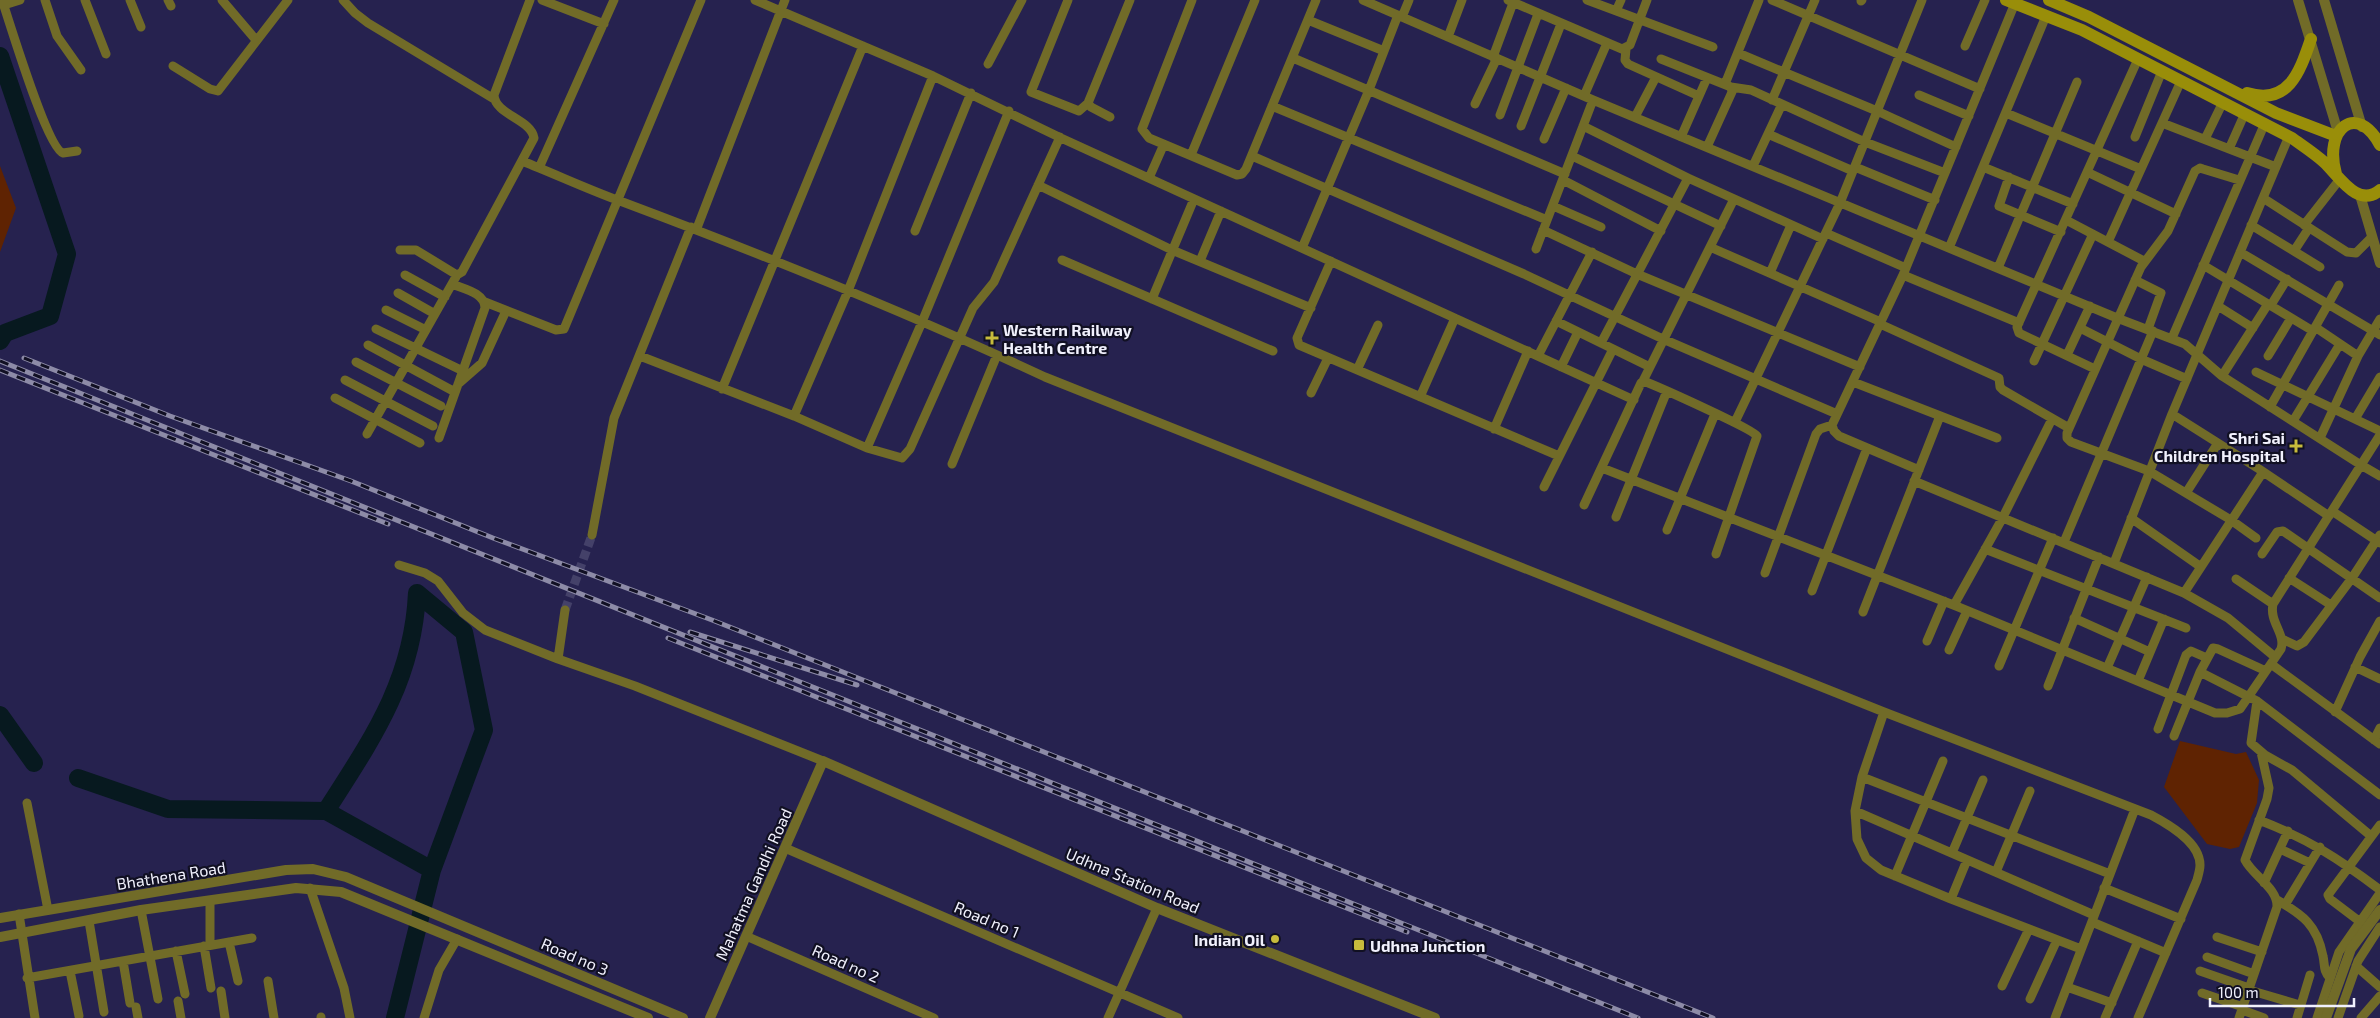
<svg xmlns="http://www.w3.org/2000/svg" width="2380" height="1018" viewBox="0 0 2380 1018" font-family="'Exo 2',sans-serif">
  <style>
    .green { fill: #5f2302 }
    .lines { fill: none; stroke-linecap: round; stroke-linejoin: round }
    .river { stroke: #07191f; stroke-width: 18 }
    .minor-tunnel { stroke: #444169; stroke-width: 9; stroke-dasharray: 9 4.5; stroke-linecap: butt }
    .minor { stroke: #716b28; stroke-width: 9 }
    .tertiary { stroke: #716b28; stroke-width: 10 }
    .secondary { stroke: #998e09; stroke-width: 12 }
    .rail-casing { stroke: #8d8ba7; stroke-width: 5 }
    .rail { stroke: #111023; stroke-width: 3; stroke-dasharray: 9; stroke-linecap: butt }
    .poi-dot { fill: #c7bb3c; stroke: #111023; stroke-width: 2 }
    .labels { text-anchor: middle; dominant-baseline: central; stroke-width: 4.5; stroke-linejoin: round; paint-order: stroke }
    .poi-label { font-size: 16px; font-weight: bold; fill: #f1f1fd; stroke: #111023; text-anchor: start }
    .street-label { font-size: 16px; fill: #f1f1fd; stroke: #111023 }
  </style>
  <rect width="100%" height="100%" fill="#26224f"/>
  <!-- green -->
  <path class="green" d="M0 166 16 208 0 252Z
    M2180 741 2236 754 2246 752 2259 780 2257 803 2239 847 2230 849 2207 844 2164 787Z"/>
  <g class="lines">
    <!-- river -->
    <path class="river" d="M0 56 67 254 50 316 5 333 0 341
      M0 715 34 763
      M78 778 168 809 326 811C372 739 413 681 417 593L464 632 484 730 432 870 395 1018
      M326 811 432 870"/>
    <!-- minor-tunnel -->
    <path class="minor-tunnel" d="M565 610 592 535"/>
    <!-- minor -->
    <path class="minor" d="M2 0C10 23 47 148 63 153L77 151
      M45 0 57 36 81 70
      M85 0 106 54
      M130 0 141 27
      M168 0 171 6
      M222 0 256 40
      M343 0 355 13 368 23 494 99
      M542 0 604 24
      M755 0 933 76 1061 138 1634 400
      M1068 0 1031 92 1079 111 1088 103
      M1192 0 1142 129 1149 138 1237 175 1242 174 1246 169 1316 0
      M1363 0 1593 100 2117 318 2185 344 2222 376 2361 465 2380 435
      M1508 0 1622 49 1630 45 1647 0
      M1587 0 1713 47
      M1772 0 1980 89
      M1861 1 1862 0
      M4 5 20 0
      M1616 11 1621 0
      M1402 17 1409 0
      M1308 20 1384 51
      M1448 37 1462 0
      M1965 46 1985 0
      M1626 49 1625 60 1628 64 1699 96
      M1738 53 1877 111 1956 147
      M1493 57 1513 3
      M1293 58 1565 174
      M1661 59 1731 87 1732 92 1707 147
      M988 64 1022 0
      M173 66 210 89 218 91 288 0
      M1725 84 1759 0
      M1731 87 1751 90 1865 142 1945 173
      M1919 95 1969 116
      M1584 96 1607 43
      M1772 100 1815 0
      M1475 104 1497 58
      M1272 106 1547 220
      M2006 113 2141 169
      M1500 115 1538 14
      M1110 117 1091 107 1088 103 1130 0
      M1635 117 1656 77
      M2162 123 2276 167
      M1521 126 1561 24
      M1583 126 1688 178 1823 239
      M1768 134 1853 171
      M1681 137 1707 78
      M2135 137 2162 71
      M1544 139 1566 88
      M2205 139 2223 102
      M2229 149 2245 113
      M1191 155 1255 0
      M1252 156 1524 274 1663 339 1837 414
      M1572 156 1721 226
      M522 161C555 174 587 189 620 201 764 255 906 312 1045 377L1884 712 2151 815C2168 824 2200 842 2200 865 2200 870 2198 876 2197 880L2138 1018
      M1753 166 1782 104
      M1855 167 1935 200
      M1983 167 2073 204
      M539 168 614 0
      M2087 172 2176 214
      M2009 177 1999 206 2061 232
      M1149 178 1164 144
      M1563 180 1661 231
      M2239 180 2203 169 2200 168 2195 171 2168 231 2141 267 2067 433V438L2071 442 2149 471 2231 520 2256 538
      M1038 185 1172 250 1311 308
      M2263 198 2347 252 2356 253 2372 237
      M1553 206 1601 227
      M2066 220 2144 261
      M2251 225 2320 267
      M2304 225 2340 179
      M697 228 785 0
      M1543 230 1637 274 1860 367
      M915 231 971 93
      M1826 233 1906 268
      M2108 242 2181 81
      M1710 247 1881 322
      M1302 248 1369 90 1398 15
      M1949 248 2046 16
      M1536 249 1593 100
      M400 250H416L457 275
      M2294 251 2309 228
      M2240 252 2380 335
      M1062 260 1273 351
      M1200 261 1221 211
      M1331 261 1297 338 1299 345 1559 456
      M2203 265 2313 331
      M1998 268 2077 82
      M1770 273 1791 225
      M405 275 445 297
      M1903 275 2019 323
      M2135 280 2161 293 2148 329
      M398 293 435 314
      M1152 299 1194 199
      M485 302 556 330 564 329 701 0
      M2271 305 2287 279
      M2218 306 2253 328
      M386 310 426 330
      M1556 321 1650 367
      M1880 324 1999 378 2000 387 2003 390 2069 428
      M2315 327 2358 356
      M2080 328 2141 359 2187 379
      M376 329 463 371
      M2172 338 2265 123
      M1601 343 1688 178
      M368 345 455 392
      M2067 355 2090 306
      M640 356 794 416 867 448 902 458 910 449 973 308 994 282 1060 137
      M1538 356 1592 252
      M2268 356 2291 318
      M2034 361 2093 234
      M356 362 441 406
      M1561 367 1578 332
      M2095 369 2019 333 2017 327 2138 59
      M1357 370 1378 325
      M2256 372 2380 431
      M2222 376 2268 304
      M345 380 433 426
      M1643 381 1734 199
      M1853 382 1997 438
      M458 384 482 363 506 311
      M722 389 863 46
      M1311 393 1328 358
      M1420 397 1455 318
      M335 398 420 443
      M2270 407 2339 285
      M2172 414 2259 469 2329 516
      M794 416 848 291 933 76
      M2355 419 2380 377
      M2293 421 2340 344
      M1735 422 1840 203 1922 0
      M1494 429 1528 351
      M367 434 457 275 462 272 534 138C531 119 495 115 494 95L530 0
      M439 438 485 308C485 293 464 289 452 284
      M2320 438 2358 356 2380 319
      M867 448 922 322 1009 111
      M952 464 997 355
      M1602 468 1956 606 2215 713H2227L2240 709 2281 649C2286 634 2269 622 2273 604L2361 465 2380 476
      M1919 470 1839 436 1834 431 1832 425 1903 275 2015 3
      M1914 481 2184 593 2228 618 2275 657
      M1544 487 1613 349
      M2186 493 2218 443
      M1584 505 1641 383 1646 382C1661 388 1753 429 1757 436L1716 554
      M2332 511 2380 543
      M1616 517 1667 391
      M2131 518 2201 567
      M1667 530 1715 414
      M592 535 614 418 691 227
      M2064 542 2153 331
      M1985 549 2186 628
      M2262 554 2277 532 2283 531 2380 598
      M2114 563 2172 414 2289 136
      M399 565 425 573 438 581 463 613 485 630 558 659 635 686 823 761
      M1765 573 1816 434 1820 429 1832 425
      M2289 578 2331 605
      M2236 579 2273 604
      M1812 591 1867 448
      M2184 593 2263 472
      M1954 605 2002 519 2052 419
      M1863 612 1940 416
      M2074 618 2150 652
      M2282 639 2297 646 2304 642 2352 578 2380 535
      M1927 641 1944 601
      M1949 650 1967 611
      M558 659 565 610
      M2271 664 2380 744
      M1999 666 2053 538
      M2355 667 2380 679
      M2107 668 2147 577
      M2200 672 2257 701 2380 795
      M2138 681 2164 619
      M2048 686 2099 557
      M2257 701 2251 743 2265 755 2292 770 2371 836
      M1884 712 1862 777 1855 811 1857 839 1866 858 1881 870 1951 899 2081 949
      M2335 712 2360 657 2380 621
      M2158 729 2186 655 2191 651 2207 658
      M2174 736 2200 672 2213 648 2218 649 2266 671
      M2374 740 2380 728
      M1862 777 2110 874
      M27 803 48 910
      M1855 811 2094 915
      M2259 820C2308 839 2338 858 2380 890
      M785 848 1178 1018
      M2280 849 2310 863
      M1952 853 1983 780
      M1996 872 2030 791
      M1895 876 1943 761
      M2264 883 2288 831
      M310 888 344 988 350 1018
      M2104 888 2181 919
      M1951 899 1967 860
      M2277 900C2303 915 2317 925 2323 956 2325 965 2323 971 2330 978
      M210 902V945
      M2285 905 2320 847
      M141 910 158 999
      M19 914 35 1018
      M89 921 104 1012
      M2359 921 2330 899 2328 895 2380 825
      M2092 922 2166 953
      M746 936 934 1018
      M2217 937 2262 952
      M229 942 238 981
      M204 946 211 988
      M176 951 185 994
      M2207 957 2254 974
      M123 961 130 1003
      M2356 966 2380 987
      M70 971 79 1016
      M2200 971 2249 988
      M27 978 252 938
      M268 981 274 1018
      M2002 986 2029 929
      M2067 987 2112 1003
      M2249 990 2300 1005
      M221 991 225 1018
      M2202 993 2243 1007
      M2030 999 2057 940
      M178 1001 181 1018
      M136 1007 138 1018
      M2242 1010 2264 1018
      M321 1017V1018
      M424 1018 439 970 457 939
      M1108 1018 1157 908
      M2055 1018 2135 809
      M2105 1018 2138 941
      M2239 1018 2277 907C2278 888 2253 876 2245 860L2267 799 2269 788 2261 752
      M2297 1018 2310 975
      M2317 1018 2339 952 2380 893
      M2338 1018 2358 961 2380 927
      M2361 1018 2380 996"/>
    <!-- tertiary -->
    <path class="tertiary" d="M2298 0 2338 132
      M2324 0 2362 127
      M2360 195 2380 263
      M0 918 286 870 313 869 346 877 683 1018
      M0 937 141 910 296 888 341 892 648 1018
      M710 1018 823 761 1157 908 1435 1018
      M2326 1018 2351 949 2380 910"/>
    <!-- secondary -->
    <path class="secondary" d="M2006 0 2082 30 2292 138C2303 146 2314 153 2324 162 2339 176 2358 209 2380 190
      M2049 0 2089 17 2276 113 2336 136
      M2247 93C2289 106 2300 71 2311 39
      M2336 174C2323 128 2357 102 2380 145"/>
    <defs>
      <path id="rail" d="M24 358 170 416 351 481 493 538 712 620 1713 1018
        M0 361 1638 1018
        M0 370 388 524
        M690 632 857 685
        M668 638 1407 932"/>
    </defs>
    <!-- rail casing -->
    <use href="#rail" class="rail-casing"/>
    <!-- rail -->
    <use href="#rail" class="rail"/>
  </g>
  <!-- markers -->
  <g class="poi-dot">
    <path d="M989.5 330.5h5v5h5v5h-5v5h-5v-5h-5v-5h5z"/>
    <path d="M2293.5 438.5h5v5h5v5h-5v5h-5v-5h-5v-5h5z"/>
    <circle cx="1275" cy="939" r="5"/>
    <rect x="1353" y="939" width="12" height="12" rx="2.5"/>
  </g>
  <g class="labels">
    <!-- poi labels -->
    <g class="poi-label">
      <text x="1003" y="329">Western Railway<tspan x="1003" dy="18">Health Centre</tspan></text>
      <text x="2285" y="437" text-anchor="end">Shri Sai<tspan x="2285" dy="18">Children Hospital</tspan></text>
      <text x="1265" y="939" text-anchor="end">Indian Oil</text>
      <text x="1370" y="945">Udhna Junction</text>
    </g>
    <!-- street labels -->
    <g class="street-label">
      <text transform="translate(171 875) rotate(-9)">Bhathena Road</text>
      <text transform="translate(1133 880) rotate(23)">Udhna Station Road</text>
      <text transform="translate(753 884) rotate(-66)">Mahatma Gandhi Road</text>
      <text transform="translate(987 919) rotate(23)">Road no 1</text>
      <text transform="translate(575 956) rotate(23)">Road no 3</text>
      <text transform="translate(846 963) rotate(24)">Road no 2</text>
    </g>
  </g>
  <!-- scale -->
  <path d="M2210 998v8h144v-8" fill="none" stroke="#f1f1fd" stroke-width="2.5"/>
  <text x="2218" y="998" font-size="15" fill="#f1f1fd" stroke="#111023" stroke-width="4" paint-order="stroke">100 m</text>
</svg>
